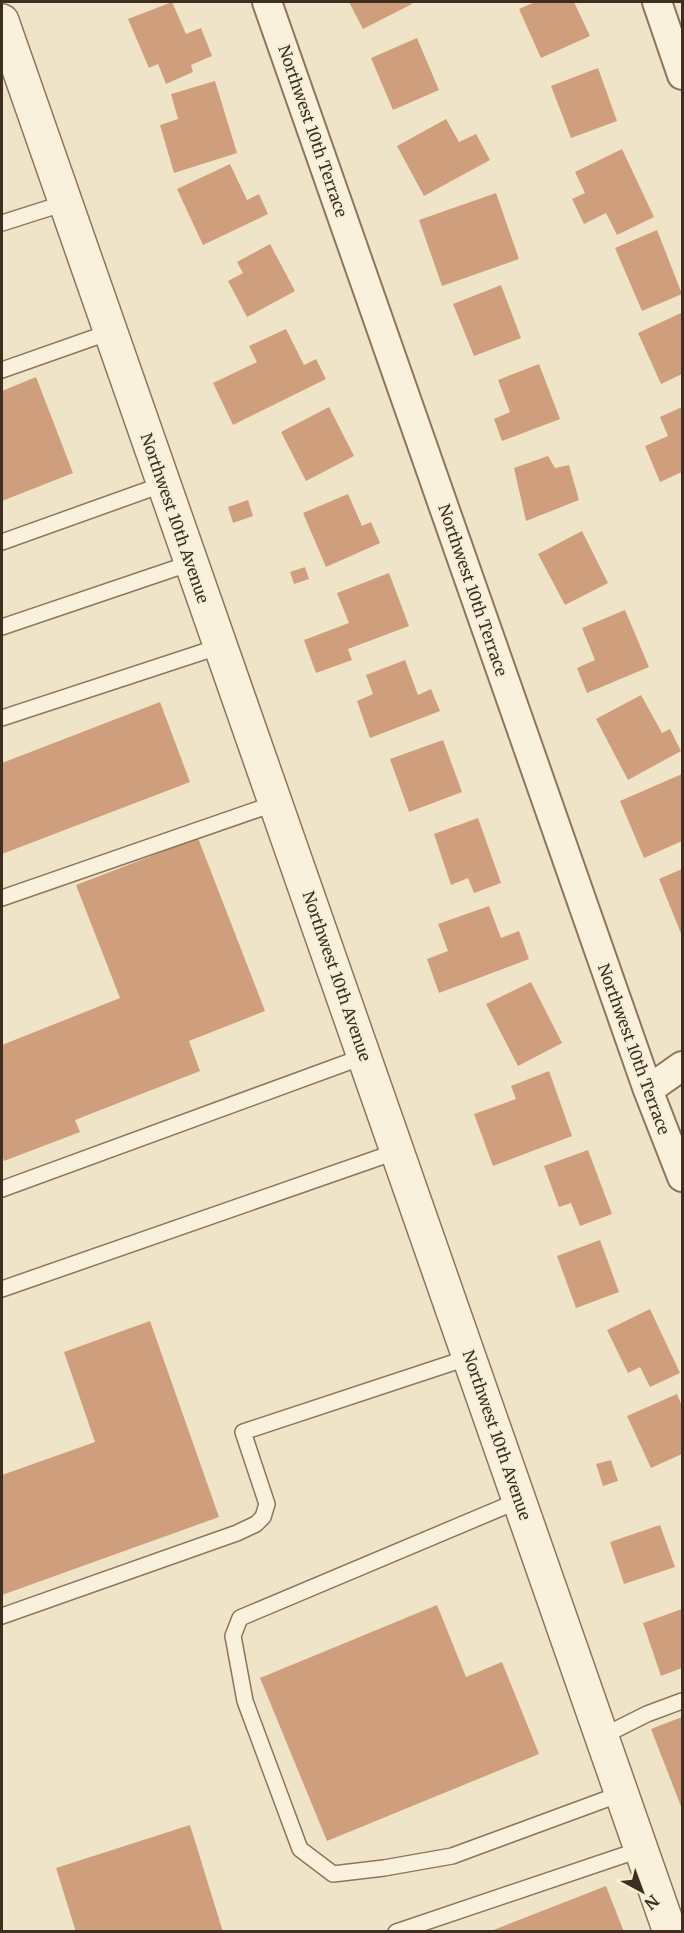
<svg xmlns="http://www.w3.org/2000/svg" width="684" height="1933" viewBox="0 0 684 1933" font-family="Merriweather,serif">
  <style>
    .building { fill: #cf9f7d }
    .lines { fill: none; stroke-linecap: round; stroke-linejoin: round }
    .service-casing { stroke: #8d765c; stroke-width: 18 }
    .minor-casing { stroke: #8d765c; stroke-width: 32 }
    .tertiary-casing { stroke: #8d765c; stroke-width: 36 }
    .service { stroke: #faf1dc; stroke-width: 15 }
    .minor { stroke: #faf1dc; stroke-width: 28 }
    .tertiary { stroke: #faf1dc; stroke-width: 33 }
    .labels { text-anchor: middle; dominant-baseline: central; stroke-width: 4.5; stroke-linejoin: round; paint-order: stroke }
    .street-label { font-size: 16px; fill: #3d2e20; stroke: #f7eed8 }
  </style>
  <rect width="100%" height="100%" fill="#f0e4c8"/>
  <!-- building -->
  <path class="building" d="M172 2 186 34 201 28 212 56 191 65 193 72 166 84 158 64 149 68 128 19Z
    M349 2H410L412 4 363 29Z
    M535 2H574L590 36 541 58 519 9Z
    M417 38 439 90 393 110 371 58Z
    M598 68 617 121 571 138 551 86Z
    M215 81 237 153 174 173 160 125 178 119 171 94Z
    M446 119 459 142 476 134 490 160 424 196 397 146Z
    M622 149 654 217 617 235 606 213 584 224 572 199 585 193 575 172Z
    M230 164 247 200 259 194 268 214 203 245 177 189Z
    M496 193 519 259 442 286 419 220Z
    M657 230 682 294 642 311 615 248Z
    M270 244 295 291 247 317 228 281 243 273 237 262Z
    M501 285 521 338 474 356 453 304Z
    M681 313 682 374 661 384 638 333Z
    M286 329 304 365 316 359 326 379 233 425 213 383 257 362 249 346Z
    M539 364 560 419 502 441 494 419 510 412 498 380Z
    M36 377 73 473 2 501V391Z
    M329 407 354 456 306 481 281 432Z
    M682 407V472L660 482 645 446 668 436 660 417Z
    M548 456 555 468 569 465 579 500 526 521 514 468Z
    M348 494 362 526 371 522 380 543 326 567 303 513Z
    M248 500 253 516 233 523 228 507Z
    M582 531 608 583 565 605 538 554Z
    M305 567 309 579 294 584 290 572Z
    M389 573 409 626 348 649 352 660 316 673 304 640 349 623 337 593Z
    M625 610 649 667 587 693 577 668 595 660 582 628Z
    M405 660 418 695 431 689 440 711 370 738 357 701 373 694 366 675Z
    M641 695 662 733 670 729 681 751 628 780 596 719Z
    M160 702 190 782 2 854V763Z
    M443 740 462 792 409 812 390 759Z
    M682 774V841L644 858 620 801Z
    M478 818 501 883 474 893 468 878 451 885 434 834Z
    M198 838 265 1011 189 1041 200 1071 75 1120 80 1132 4 1161 2 1154V1045L120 998 76 885Z
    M682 869V936L659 879Z
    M489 906 501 938 519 931 529 959 439 993 427 959 448 951 438 924Z
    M531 982 562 1043 518 1066 486 1004Z
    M549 1071 572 1136 493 1166 474 1114 516 1099 511 1086Z
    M588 1150 612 1214 580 1226 571 1203 559 1207 544 1166Z
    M600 1240 619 1292 576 1308 557 1256Z
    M650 1309 680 1373 650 1387 640 1367 628 1373 607 1330Z
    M150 1321 219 1517 2 1595V1475L95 1442 64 1352Z
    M677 1394 682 1406V1454L651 1468 627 1416Z
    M611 1460 618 1481 603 1486 596 1464Z
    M660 1525 675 1567 624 1584 610 1542Z
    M437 1605 466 1677 502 1662 539 1754 327 1841 260 1678Z
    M682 1609V1668L661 1676 643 1623Z
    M682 1717V1809L651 1729Z
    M190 1825 223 1932H76L56 1868Z
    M606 1886 624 1932H491V1931Z"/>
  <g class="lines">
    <defs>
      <path id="service" d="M2 223 65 203
        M2 370 110 332
        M2 542 164 484
        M2 627 191 563
        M2 718 221 646
        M2 898 276 803
        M2 1189 365 1056
        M2 1289 398 1151
        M520 1500 240 1618 233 1636 245 1701 300 1849 333 1874 384 1868 452 1856 623 1793
        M2 1616 237 1533 256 1524 263 1517 267 1504 243 1432 470 1357
        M603 1736 647 1714 682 1701
        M396 1932 642 1849"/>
      <path id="minor" d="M267 2 648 1090 682 1177
        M657 2 682 75
        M648 1090 682 1066"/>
      <path id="tertiary" d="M2 21 670 1932"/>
    </defs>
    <!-- service casing -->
    <use href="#service" class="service-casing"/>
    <!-- minor casing -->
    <use href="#minor" class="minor-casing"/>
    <!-- tertiary casing -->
    <use href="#tertiary" class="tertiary-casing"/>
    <!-- service -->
    <use href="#service" class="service"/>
    <!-- minor -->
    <use href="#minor" class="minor"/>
    <!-- tertiary -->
    <use href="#tertiary" class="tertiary"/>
  </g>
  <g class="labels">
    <!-- street labels -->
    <g class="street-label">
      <text transform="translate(313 131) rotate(71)">Northwest 10th Terrace</text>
      <text transform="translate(175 518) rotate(71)">Northwest 10th Avenue</text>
      <text transform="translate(473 590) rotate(71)">Northwest 10th Terrace</text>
      <text transform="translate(337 976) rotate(71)">Northwest 10th Avenue</text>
      <text transform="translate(634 1049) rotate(70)">Northwest 10th Terrace</text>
      <text transform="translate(497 1435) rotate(71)">Northwest 10th Avenue</text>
    </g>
  </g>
  <!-- border -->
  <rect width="684" height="1933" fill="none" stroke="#3d2e20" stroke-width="6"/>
  <!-- north arrow -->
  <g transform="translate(642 1891) rotate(139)" stroke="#f7eed8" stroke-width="4.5" paint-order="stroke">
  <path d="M0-4.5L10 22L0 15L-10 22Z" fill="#3d2e20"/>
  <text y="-9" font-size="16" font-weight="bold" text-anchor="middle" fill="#3d2e20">N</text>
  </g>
</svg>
